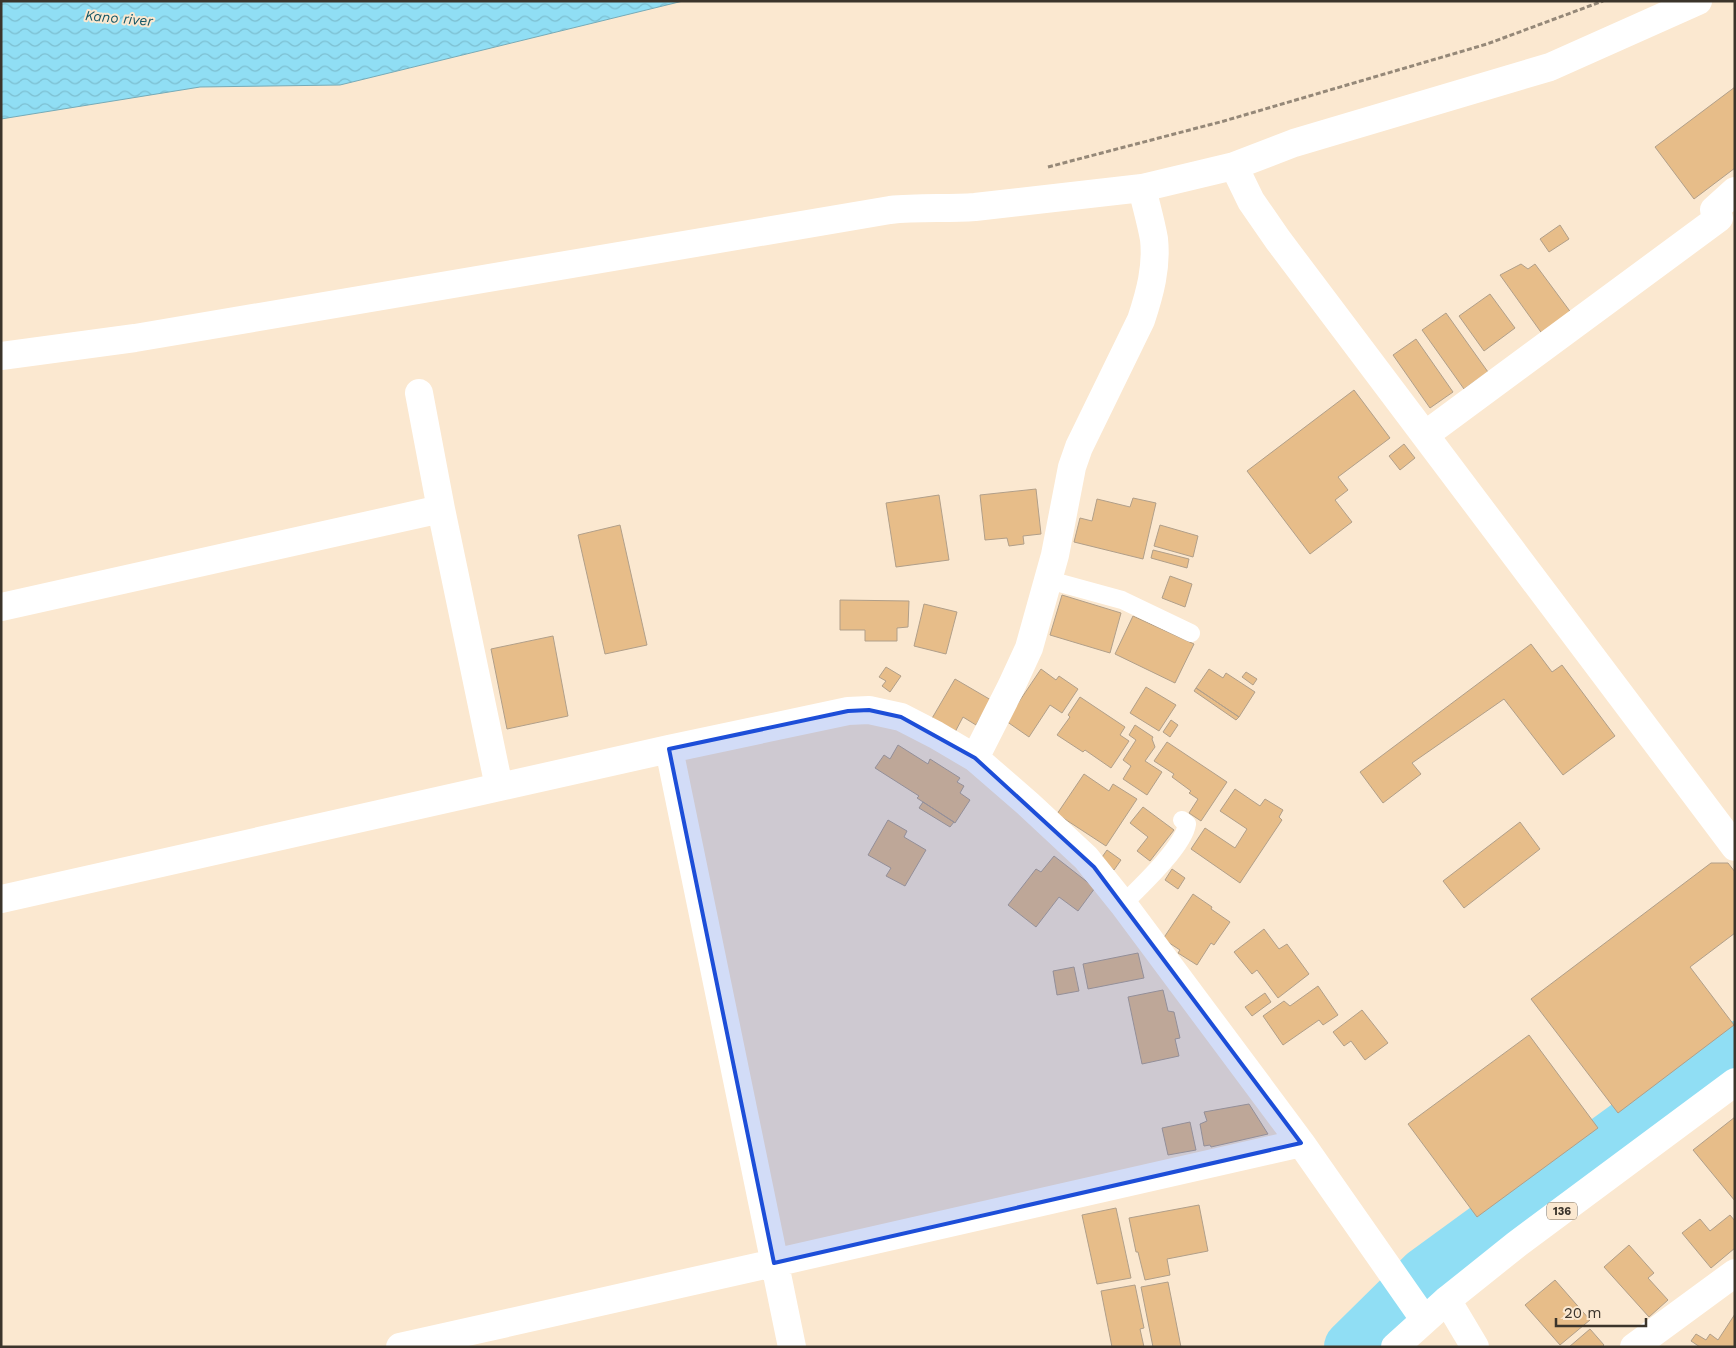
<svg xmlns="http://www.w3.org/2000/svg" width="1736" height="1348" viewBox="0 0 1736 1348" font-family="'Work Sans',sans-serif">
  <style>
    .water { fill: url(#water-waves); stroke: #76abb8 }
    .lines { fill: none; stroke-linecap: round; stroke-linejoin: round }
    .river { stroke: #90def4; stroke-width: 54 }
    .building { fill: #e7bd89; stroke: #b19f89 }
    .path { stroke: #958878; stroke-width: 3; stroke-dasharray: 5 2.5; stroke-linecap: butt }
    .lane { stroke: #fff; stroke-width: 18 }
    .street { stroke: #fff; stroke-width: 28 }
    .highway { stroke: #fff; stroke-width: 28 }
    .marked { fill: #1d4ed8; fill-opacity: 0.2; stroke: #1d4ed8; stroke-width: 4; stroke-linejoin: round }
    .labels { text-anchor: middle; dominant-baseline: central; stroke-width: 4; stroke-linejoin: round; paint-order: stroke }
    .shield { fill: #fbe8d0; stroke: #756a5c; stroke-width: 1 }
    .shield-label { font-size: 11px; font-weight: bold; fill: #3b342b }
    .water-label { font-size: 14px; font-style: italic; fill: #155766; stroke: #fbe8d0 }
  </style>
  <defs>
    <pattern id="water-waves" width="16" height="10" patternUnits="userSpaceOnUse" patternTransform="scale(1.25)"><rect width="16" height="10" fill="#90def4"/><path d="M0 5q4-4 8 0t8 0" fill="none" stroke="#7dbfd1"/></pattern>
  </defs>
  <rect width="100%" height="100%" fill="#fbe8d0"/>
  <!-- water -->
  <path class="water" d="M1 1H683L340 85 200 87 1 119Z"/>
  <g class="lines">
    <!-- river -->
    <path class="river" d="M1351 1347 1425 1274 1735 1048"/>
  </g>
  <!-- building -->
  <path class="building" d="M1735 87V168L1694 199 1655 147Z
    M1560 225 1569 239 1549 252 1540 239Z
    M1521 264 1528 269 1535 264 1572 314 1543 335 1500 275Z
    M1490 294 1515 328 1484 351 1459 316Z
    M1446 313 1488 372 1464 389 1422 330Z
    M1416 339 1453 392 1430 408 1393 355Z
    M1354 390 1390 438 1338 477 1348 490 1335 500 1352 522 1310 554 1247 471Z
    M1404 444 1415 458 1400 470 1389 456Z
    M1036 489 1041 534 1023 536 1024 544 1009 546 1007 538 985 540 980 495Z
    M939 495 949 560 896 567 886 503Z
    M1133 498 1156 503 1143 559 1074 542 1080 518 1092 521 1097 499 1130 507Z
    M620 525 647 645 605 654 578 535Z
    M1160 525 1198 536 1193 557 1154 546Z
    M1153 550 1189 559 1187 568 1151 558Z
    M1170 576 1192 584 1185 607 1162 598Z
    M1062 595 1121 613 1110 653 1050 635Z
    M840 600 909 601 908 627 897 628V641H865V630H840Z
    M924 604 957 612 946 654 914 646Z
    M1133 616 1194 644 1175 683 1115 654Z
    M553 636 568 716 507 729 491 649Z
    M1531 644 1552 672 1562 665 1615 736 1563 775 1504 699 1412 763 1421 774 1383 803 1360 772Z
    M886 667 901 676 890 692 882 686 886 681 879 677Z
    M1041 669 1056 680 1059 676 1078 689 1062 713 1050 705 1029 737 1006 721Z
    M1209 669 1223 678 1226 673 1255 692 1239 717 1196 688Z
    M1246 672 1257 679 1253 685 1242 677Z
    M955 679 991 700 976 725 963 717 954 734 931 720Z
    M1146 687 1176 705 1159 731 1130 713Z
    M1196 688 1239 717 1236 720 1194 691Z
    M1080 697 1125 727 1120 735 1129 741 1111 768 1085 750 1083 752 1057 735 1070 717 1068 715Z
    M1171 720 1178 725 1170 737 1163 732Z
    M1135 725 1153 737 1152 739 1155 747 1145 761 1162 772 1147 795 1123 779 1131 766 1123 760 1136 740 1129 735Z
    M1167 742 1227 782 1201 821 1189 813 1198 799 1189 793 1191 791 1172 777 1174 774 1154 761Z
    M898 745 928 764 930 759 960 778 957 782 964 786 960 793 970 800 955 823 917 798 919 796 875 768 884 755 890 759Z
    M1084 774 1109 791 1113 784 1137 799 1106 846 1057 814Z
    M1235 789 1260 806 1265 799 1283 810 1279 817 1282 820 1240 883 1191 849 1205 828 1235 848 1247 829 1220 811Z
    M923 802 954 822 950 827 919 808Z
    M1143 807 1174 830 1150 861 1137 851 1148 837 1130 823Z
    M888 820 907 831 904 837 926 850 905 886 886 876 891 868 868 855Z
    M1520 822 1540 849 1464 908 1443 881Z
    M1107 850 1121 860 1114 870 1100 860Z
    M1054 856 1095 888 1078 911 1059 897 1036 927 1008 905 1036 869 1041 872Z
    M1711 863H1728L1735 872V933L1690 967 1734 1025 1618 1113 1531 999Z
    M1172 869 1185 878 1178 889 1165 880Z
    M1193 894 1212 907 1211 909 1230 922 1214 945 1211 943 1197 965 1178 953 1180 950 1163 939Z
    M1264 929 1279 949 1287 944 1309 974 1278 998 1257 970 1252 974 1234 952Z
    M1138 953 1144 978 1088 989 1083 964Z
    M1074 967 1079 991 1057 995 1053 971Z
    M1318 986 1338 1015 1323 1025 1319 1020 1283 1045 1263 1016 1284 1001 1290 1006Z
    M1163 990 1168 1011 1174 1012 1180 1038 1175 1039 1179 1056 1142 1064 1128 997Z
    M1265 993 1271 1002 1252 1016 1245 1007Z
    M1362 1010 1388 1043 1365 1060 1351 1041 1344 1046 1333 1032Z
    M1529 1035 1598 1128 1477 1217 1408 1124Z
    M1249 1104 1268 1134 1211 1147 1210 1145 1204 1146 1200 1124 1207 1121 1204 1112Z
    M1735 1117V1201L1693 1150Z
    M1190 1122 1196 1150 1168 1155 1162 1128Z
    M1199 1205 1208 1251 1167 1259 1170 1275 1145 1280 1138 1252H1136L1129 1218Z
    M1116 1208 1131 1278 1097 1284 1082 1215Z
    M1730 1215 1735 1221V1248L1711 1268 1682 1233 1700 1219 1710 1231Z
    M1629 1245 1654 1273 1648 1278 1668 1300 1649 1317 1604 1267Z
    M1555 1280 1590 1320 1560 1345 1525 1305Z
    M1168 1282 1181 1347H1153L1141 1287Z
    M1135 1285 1144 1328 1140 1329 1144 1347H1112L1101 1291Z
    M1735 1314V1347H1700L1691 1341 1696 1334 1706 1340 1710 1334 1718 1340Z
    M1590 1329 1604 1345 1602 1347H1569Z"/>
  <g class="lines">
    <!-- path -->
    <path class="path" d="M1048 167 1224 121 1487 44 1603 1"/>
    <!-- lane -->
    <path class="lane" d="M1049 580 1122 600 1191 633
      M1123 904C1140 887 1184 846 1187 824L1182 820"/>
    <!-- street -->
    <path class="street" d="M1234 166 1251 201 1278 240 1735 847
      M1 356 135 338 890 210C919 207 947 209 975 207L1142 188 1234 166 1294 143 1550 67 1698 1
      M419 393 441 509 499 787
      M1425 435 1719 218 1714 210 1735 191
      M1 607 441 509
      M669 749 792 1347
      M975 758 1011 687 1029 648 1055 555 1072 467 1079 447 1141 320C1150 293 1157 267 1154 239 1151 222 1146 205 1142 188
      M1 899 669 749 848 711 869 710 901 717 936 735 975 758 1028 804 1086 858 1123 904 1301 1143 1424 1319
      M1447 1300 1475 1347
      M400 1347 774 1263 1301 1143
      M1634 1347 1735 1273"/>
    <!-- highway -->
    <path class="highway" d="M1395 1347 1447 1300 1517 1244 1735 1082"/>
  </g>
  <!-- marked area -->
  <path class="marked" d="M869 710 901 717 975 758 1094 867 1301 1143 774 1263 669 749 848 711Z"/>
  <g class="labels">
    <!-- shield labels -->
    <rect class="shield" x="1547" y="1202.5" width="30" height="17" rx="4"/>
    <g class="shield-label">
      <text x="1562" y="1211">136</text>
    </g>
    <!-- water labels -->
    <g class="water-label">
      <text transform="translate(119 18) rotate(5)">Kano river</text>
    </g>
  </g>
  <!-- border -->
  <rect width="1736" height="1348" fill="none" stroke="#3b342b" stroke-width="5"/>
  <!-- scale -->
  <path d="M1556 1318v8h90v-8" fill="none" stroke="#3b342b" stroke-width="2.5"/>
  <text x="1564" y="1318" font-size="15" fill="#3b342b" stroke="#fbe8d0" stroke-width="4" paint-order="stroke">20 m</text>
</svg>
